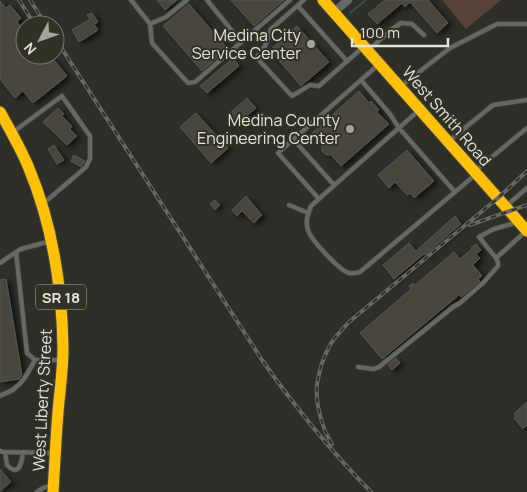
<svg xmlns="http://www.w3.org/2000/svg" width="527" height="492" viewBox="0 0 527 492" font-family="Manrope,sans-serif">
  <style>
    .green { fill: #594339 }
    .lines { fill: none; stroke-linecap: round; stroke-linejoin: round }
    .stream { stroke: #305245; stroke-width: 2 }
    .building { fill: #49463e; stroke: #575651; filter: url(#shadow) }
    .lane-casing { stroke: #4a4a46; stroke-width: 5.5 }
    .street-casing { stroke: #4a4a46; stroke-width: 9 }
    .slow-casing { stroke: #4a4a46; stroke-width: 13 }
    .lane { stroke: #656964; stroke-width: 4 }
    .street { stroke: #656964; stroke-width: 8 }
    .slow { stroke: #ffc107; stroke-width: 11 }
    .rail-casing { stroke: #666864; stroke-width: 4 }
    .rail { stroke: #313126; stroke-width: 2; stroke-dasharray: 5.5; stroke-linecap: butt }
    .poi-dot { fill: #a4a49d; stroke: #313126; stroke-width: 2 }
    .labels { text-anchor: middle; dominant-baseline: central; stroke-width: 4; stroke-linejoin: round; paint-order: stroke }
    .shield { fill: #313126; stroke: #aeaea5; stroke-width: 1 }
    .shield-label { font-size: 15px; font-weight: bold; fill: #e3e3dc }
    .poi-label { font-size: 16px; fill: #e3e3dc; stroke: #313126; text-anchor: end }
    .street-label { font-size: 16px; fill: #e3e3dc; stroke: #313126 }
  </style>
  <defs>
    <filter id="shadow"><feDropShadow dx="4" dy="2.5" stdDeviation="2.5" flood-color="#0009"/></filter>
  </defs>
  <rect width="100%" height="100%" fill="#2e2e29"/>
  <!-- green -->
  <path class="green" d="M442 0H501L466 29Z"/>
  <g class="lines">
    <!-- stream -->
    <path class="stream" d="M350 13 366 0"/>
  </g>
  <!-- building -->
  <path class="building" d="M157 0H177L165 10Z
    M231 0H284L254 26Z
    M385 0H428L448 23 437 33 410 2 405 7 402 3 377 24 368 14Z
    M0 1 6 8 10 5 21 18 17 22 25 32V55H50L67 76 33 103 23 91 15 98 0 79Z
    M189 4 228 49 202 71 163 26Z
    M92 13 98 22 94 24 98 30 79 42 72 30 90 19 87 15Z
    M297 26 329 62 301 86 270 50Z
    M233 58 239 66 207 93 200 86Z
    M359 91 369 103 371 101 379 110 377 112 389 124 341 166 330 154 328 156 327 154 326 155 321 150 323 149 321 147 323 146 312 133Z
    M247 98 256 108 237 124 229 114Z
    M58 108 64 114 62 116 72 126 70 129 77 136 67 145 43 122Z
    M196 113 228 148 211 163 180 127Z
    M54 145 64 160 57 164 48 149Z
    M407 150 434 181 414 198 410 193 407 195 395 182 389 188 378 175Z
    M74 155 85 161 81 167 71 161Z
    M246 196 262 215 254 223 242 211 237 216 232 210Z
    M215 200 220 205 215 210 210 204Z
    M455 216 461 224 425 255 424 254 394 279 383 265 409 243 416 251Z
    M476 244 481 250 476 254 480 258 473 265 482 276 478 279 480 281 461 297 459 295 382 359 360 333 411 289 409 286 413 283 415 285 454 252 460 259 472 249 471 248Z
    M6 279 22 375 19 379 0 382V280Z
    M396 358 400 363 392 370 388 365Z
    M527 402V425L523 429 514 418 516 416 514 414Z
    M0 469 11 482 0 491Z"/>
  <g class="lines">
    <defs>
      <path id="lane" d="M131 0 150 24 152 43 188 83 195 82 290 0
        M207 0 241 42
        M304 0 271 29 265 46 259 54 257 58 292 96 310 85 319 86 362 48
        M298 6 347 61
        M150 24 166 17 187 0
        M370 49 392 29 401 23 412 24 424 35
        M361 80 390 114 399 128 455 192 475 175
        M401 86 450 48 497 24H527
        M418 111 311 206C308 215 305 221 308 230 311 240 339 270 349 273 353 274 356 273 360 272L455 192
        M13 132 62 96 90 136V159L86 167 44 203
        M293 139 334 185
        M450 140 493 105 527 100
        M476 170 527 128
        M319 199 278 153 378 65
        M289 205 308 213
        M506 206 527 188
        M518 222 494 229 479 237 496 258 525 232
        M47 242 21 249 16 252 27 353 35 360H60
        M0 263 16 252
        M358 367 374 369 379 367 453 307 460 303 483 283 498 266V262L496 258
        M0 396C5 393 11 392 15 388 25 381 29 370 35 360
        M0 451 3 452 53 453
        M5 452 7 465C19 478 22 462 23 452
        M37 492 43 488 51 485"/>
      <path id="street" d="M334 12 348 0"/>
      <path id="slow" d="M323 0 527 231
        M0 112C10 130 20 147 28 166 52 223 62 286 63 348 63 366 61 383 59 401 56 431 55 462 53 492"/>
    </defs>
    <!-- lane casing -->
    <use href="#lane" class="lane-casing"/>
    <!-- street casing -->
    <use href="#street" class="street-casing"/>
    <!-- slow casing -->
    <use href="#slow" class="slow-casing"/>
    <!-- lane -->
    <use href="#lane" class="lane"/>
    <!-- street -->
    <use href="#street" class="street"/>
    <!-- slow -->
    <use href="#slow" class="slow"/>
    <defs>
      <path id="rail" d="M19 0 35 25
        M30 0 46 25
        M55 38 262 360C295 407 331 451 371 492
        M470 225 527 205
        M332 444C322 429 315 402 317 384 319 372 323 358 329 347 333 338 342 330 349 322L498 198 527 171"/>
    </defs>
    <!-- rail casing -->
    <use href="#rail" class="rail-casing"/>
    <!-- rail -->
    <use href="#rail" class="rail"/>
  </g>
  <!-- markers -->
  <g class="poi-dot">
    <circle cx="311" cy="44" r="5"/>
    <circle cx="350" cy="129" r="5"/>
  </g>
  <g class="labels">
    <!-- shield labels -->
    <rect class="shield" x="36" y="284.5" width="50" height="25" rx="4"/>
    <g class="shield-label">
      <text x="61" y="297">SR 18</text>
    </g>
    <!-- poi labels -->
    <g class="poi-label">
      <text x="301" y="35">Medina City<tspan x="301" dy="18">Service Center</tspan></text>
      <text x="340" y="120">Medina County<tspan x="340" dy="18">Engineering Center</tspan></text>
    </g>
    <!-- street labels -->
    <g class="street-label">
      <text transform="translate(447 116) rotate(49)">West Smith Road</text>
      <text transform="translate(42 400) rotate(-87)">West Liberty Street</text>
    </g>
  </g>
  <!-- north arrow -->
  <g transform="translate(40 40) rotate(229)"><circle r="24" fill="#313126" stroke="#78786f"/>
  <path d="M0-4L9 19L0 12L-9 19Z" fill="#a4a49d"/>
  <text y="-8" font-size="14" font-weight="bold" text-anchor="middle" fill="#e3e3dc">N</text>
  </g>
  <!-- scale -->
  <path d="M352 38v8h96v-8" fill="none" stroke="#e3e3dc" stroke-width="2.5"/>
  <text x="360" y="38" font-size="15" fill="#e3e3dc" stroke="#313126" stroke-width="4" paint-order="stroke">100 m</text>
</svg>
